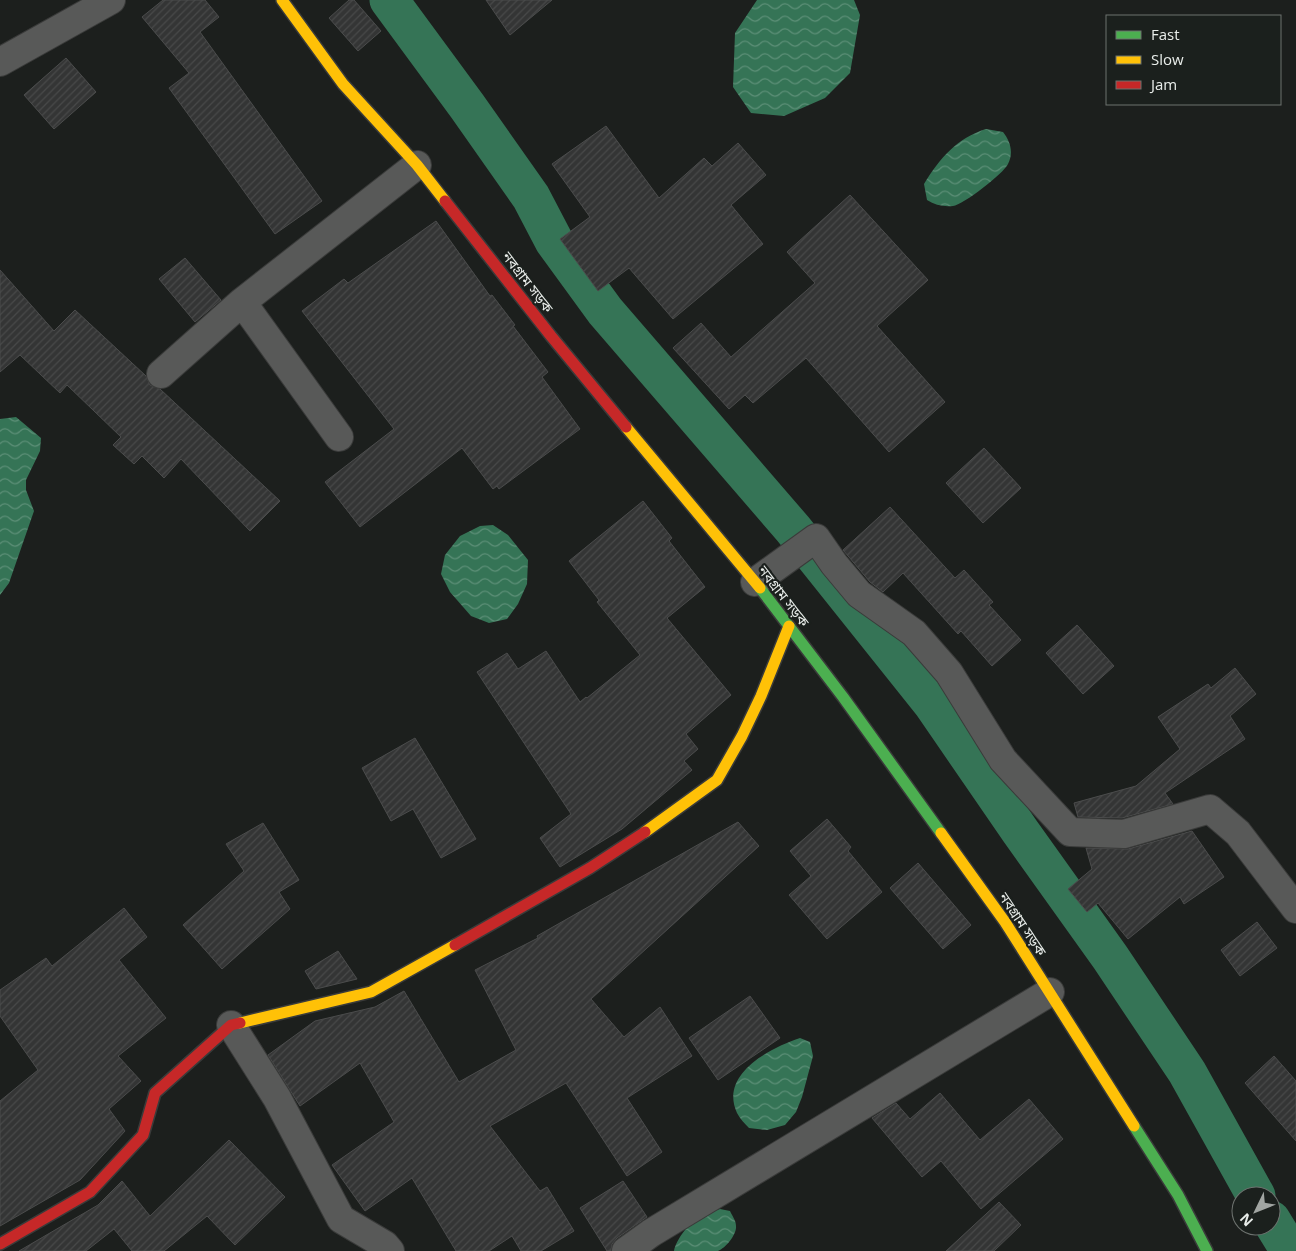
<svg xmlns="http://www.w3.org/2000/svg" width="1296" height="1251" viewBox="0 0 1296 1251" font-family="'Open Sans','Noto Sans Bengali',sans-serif">
  <style>
    .water { fill: url(#water-waves) }
    .lines { fill: none; stroke-linecap: round; stroke-linejoin: round }
    .canal { stroke: #357456; stroke-width: 39 }
    .building { fill: url(#building-hatch); stroke: #4b4c4c }
    .street-casing { stroke: #3a3b3a; stroke-width: 30 }
    .fast-casing { stroke: #3a3b3a; stroke-width: 14 }
    .slow-casing { stroke: #3a3b3a; stroke-width: 14 }
    .jam-casing { stroke: #3a3b3a; stroke-width: 14 }
    .street { stroke: #585958; stroke-width: 28 }
    .fast { stroke: #4caf50; stroke-width: 11 }
    .slow { stroke: #ffc107; stroke-width: 11 }
    .jam { stroke: #c62828; stroke-width: 11 }
    .labels { text-anchor: middle; dominant-baseline: central; stroke-width: 4.5; stroke-linejoin: round; paint-order: stroke }
    .street-label { font-size: 14px; fill: #e9edea; stroke: #1b201d }
  </style>
  <defs>
    <pattern id="water-waves" width="16" height="10" patternUnits="userSpaceOnUse" patternTransform="scale(1.25)"><rect width="16" height="10" fill="#357456"/><path d="M0 5q4-4 8 0t8 0" fill="none" stroke="#5c8f77"/></pattern>
    <pattern id="building-hatch" width="6" height="6" patternUnits="userSpaceOnUse" patternTransform="scale(1.25)"><rect width="6" height="6" fill="#343535"/><path d="M-1 1l2-2M0 6l6-6M5 7l2-2" fill="none" stroke="#484949"/></pattern>
  </defs>
  <rect width="100%" height="100%" fill="#1c1f1d"/>
  <!-- water -->
  <path class="water" d="M757 0H854L860 15 850 73 825 98 784 116 751 113 733 87 735 33Z
    M986 129 1003 132C1010 141 1014 152 1008 164 1004 173 963 205 953 206 943 207 935 205 927 200L924 184C940 158 957 138 986 129Z
    M16 417 41 438 40 451 26 480V490L34 511 9 583 0 595V419Z
    M493 525 508 535 528 560 527 584 518 604 507 619 489 623 471 616 450 592 441 574 445 555 460 536 480 526Z
    M800 1038 810 1042 813 1056 802 1097 796 1112 785 1125 767 1130 749 1128C745 1124 740 1119 737 1113 719 1074 770 1048 800 1038Z
    M720 1209 730 1211C732 1216 736 1220 736 1226 737 1234 726 1248 718 1251 710 1251 683 1251 674 1251 676 1240 690 1221 701 1215 706 1212 714 1211 720 1209Z"/>
  <g class="lines">
    <!-- canal -->
    <path class="canal" d="M389 0 467 106 531 197 554 241 605 311 793 529 932 703 1020 831 1110 957 1187 1072 1256 1196
      M1271 1220 1290 1251"/>
  </g>
  <!-- building -->
  <path class="building" d="M163 0H205L219 17 200 32 322 201 275 234 169 88 189 73 142 17Z
    M349 0H354L381 31 358 51 329 18Z
    M486 0H552L510 35Z
    M66 58 96 92 54 129 24 95Z
    M606 126 659 198 704 158 712 166 738 143 766 175 731 205 763 244 673 319 629 268 598 291 560 239 590 217 552 164Z
    M850 195 928 280 877 326 945 402 889 452 806 358 753 403 745 395 729 409 673 348 701 323 731 357 815 283 787 252Z
    M436 221 490 296 492 295 515 325 513 326 548 372 542 377 580 429 499 489 497 486 493 489 462 448 360 527 325 482 394 429 302 311 344 279 348 283Z
    M185 258 221 300 195 322 159 279Z
    M0 270 54 331 75 310 146 376 150 385 160 389 280 501 250 531 181 459 164 478 142 456 134 464 113 445 121 437 67 385 60 393 20 355 0 372Z
    M984 448 1021 488 983 523 946 483Z
    M643 501 672 538 669 541 705 587 667 618 731 695 686 734 698 749 684 761 692 770 622 829 560 867 540 838 571 814 477 672 507 653 518 669 546 651 580 702 586 697 587 698 640 655 597 602 599 600 569 561Z
    M890 507 955 578 964 570 993 602 989 605 1021 640 992 666 961 631 958 634 903 573 883 592 870 582 843 550Z
    M1077 625 1114 666 1083 694 1046 653Z
    M1235 668 1256 694 1230 716 1245 739 1165 793 1173 804 1122 818 1078 817 1074 803 1136 786 1180 749 1158 717 1208 684 1211 688Z
    M415 738 476 839 441 858 413 809 391 821 362 768Z
    M827 819 851 847 848 851 882 892 827 939 789 895 811 876 790 851Z
    M738 822 759 846 591 999 624 1037 660 1007 692 1056 627 1098 662 1152 627 1176 566 1083 490 1126 540 1191 547 1187 574 1231 541 1251H521L512 1236 489 1251H456L412 1178 365 1211 332 1165 394 1122 360 1063 300 1106 268 1055 315 1021 375 1007 404 991 459 1082 516 1050 475 970 538 938 537 936Z
    M263 823 299 880 279 892 290 909 222 969 183 925 244 871 226 844Z
    M1192 831 1224 877 1184 904 1180 897 1128 939 1098 903 1087 912 1068 889 1092 869 1086 848 1128 849Z
    M918 863 971 925 943 949 890 888Z
    M124 908 147 937 119 960 166 1018 118 1056 141 1081 109 1109 125 1131 80 1180 0 1226V1101L38 1070 0 1016V990L46 958 52 966Z
    M1257 922 1277 948 1240 976 1221 950Z
    M338 951 357 979 316 989 305 971Z
    M750 996 780 1038 718 1080 689 1038Z
    M1274 1056 1296 1081V1141L1245 1083Z
    M940 1093 980 1140 1029 1099 1063 1139 981 1209 941 1161 922 1177 872 1118 896 1103 910 1119Z
    M229 1140 285 1197 235 1245 207 1216 164 1251H132L114 1229 86 1251H19L98 1205 122 1181 150 1216Z
    M623 1181 647 1217 617 1238 612 1244 611 1251H607L580 1208Z
    M999 1202 1021 1225 994 1251H946Z"/>
  <g class="lines">
    <defs>
      <path id="street" d="M0 62 111 0
        M242 302 339 437
        M161 374 242 302 417 165
        M755 582 816 538 834 564 859 594 914 633 949 673 1003 760 1070 832 1124 834 1210 809 1238 833 1296 909
        M231 1025 277 1098 341 1219 385 1245 390 1251
        M626 1251 651 1233 1050 992"/>
      <path id="fast" d="M760 588 843 697 941 833
        M1134 1126 1178 1195 1207 1251"/>
      <path id="slow" d="M282 0 343 84 417 165 445 201
        M626 427 760 588
        M645 832 717 780 742 736 761 696 789 626
        M941 833 1005 922 1134 1126
        M240 1023 371 992 455 945"/>
      <path id="jam" d="M445 201 551 336 626 427
        M455 945 590 868 645 832
        M0 1244 90 1192 143 1135 155 1093 231 1025 240 1023"/>
    </defs>
    <!-- street casing -->
    <use href="#street" class="street-casing"/>
    <!-- fast casing -->
    <use href="#fast" class="fast-casing"/>
    <!-- slow casing -->
    <use href="#slow" class="slow-casing"/>
    <!-- jam casing -->
    <use href="#jam" class="jam-casing"/>
    <!-- street -->
    <use href="#street" class="street"/>
    <!-- fast -->
    <use href="#fast" class="fast"/>
    <!-- slow -->
    <use href="#slow" class="slow"/>
    <!-- jam -->
    <use href="#jam" class="jam"/>
  </g>
  <g class="labels">
    <!-- street labels -->
    <g class="street-label">
      <text transform="translate(528 282) rotate(52)">নবগ্রাম সড়ক</text>
      <text transform="translate(784 596) rotate(52)">নবগ্রাম সড়ক</text>
      <text transform="translate(1023 924) rotate(56)">নবগ্রাম সড়ক</text>
    </g>
  </g>
  <!-- legend -->
  <rect x="1106" y="15" width="175" height="90" fill="#1b201d" stroke="#6d726f"/>
  <rect x="1116" y="31" width="25" height="8" fill="#4caf50" stroke="#6d726f"/>
  <text x="1151" y="40" font-size="15" fill="#e9edea">Fast</text>
  <rect x="1116" y="56" width="25" height="8" fill="#ffc107" stroke="#6d726f"/>
  <text x="1151" y="65" font-size="15" fill="#e9edea">Slow</text>
  <rect x="1116" y="81" width="25" height="8" fill="#c62828" stroke="#6d726f"/>
  <text x="1151" y="90" font-size="15" fill="#e9edea">Jam</text>
  <!-- north arrow -->
  <g transform="translate(1256 1211) rotate(227)"><circle r="24" fill="#1b201d" stroke="#6d726f"/>
  <path d="M0-4L9 19L0 12L-9 19Z" fill="#a1a5a2"/>
  <text y="-8" font-size="14" font-weight="bold" text-anchor="middle" fill="#e9edea">N</text>
  </g>
</svg>
